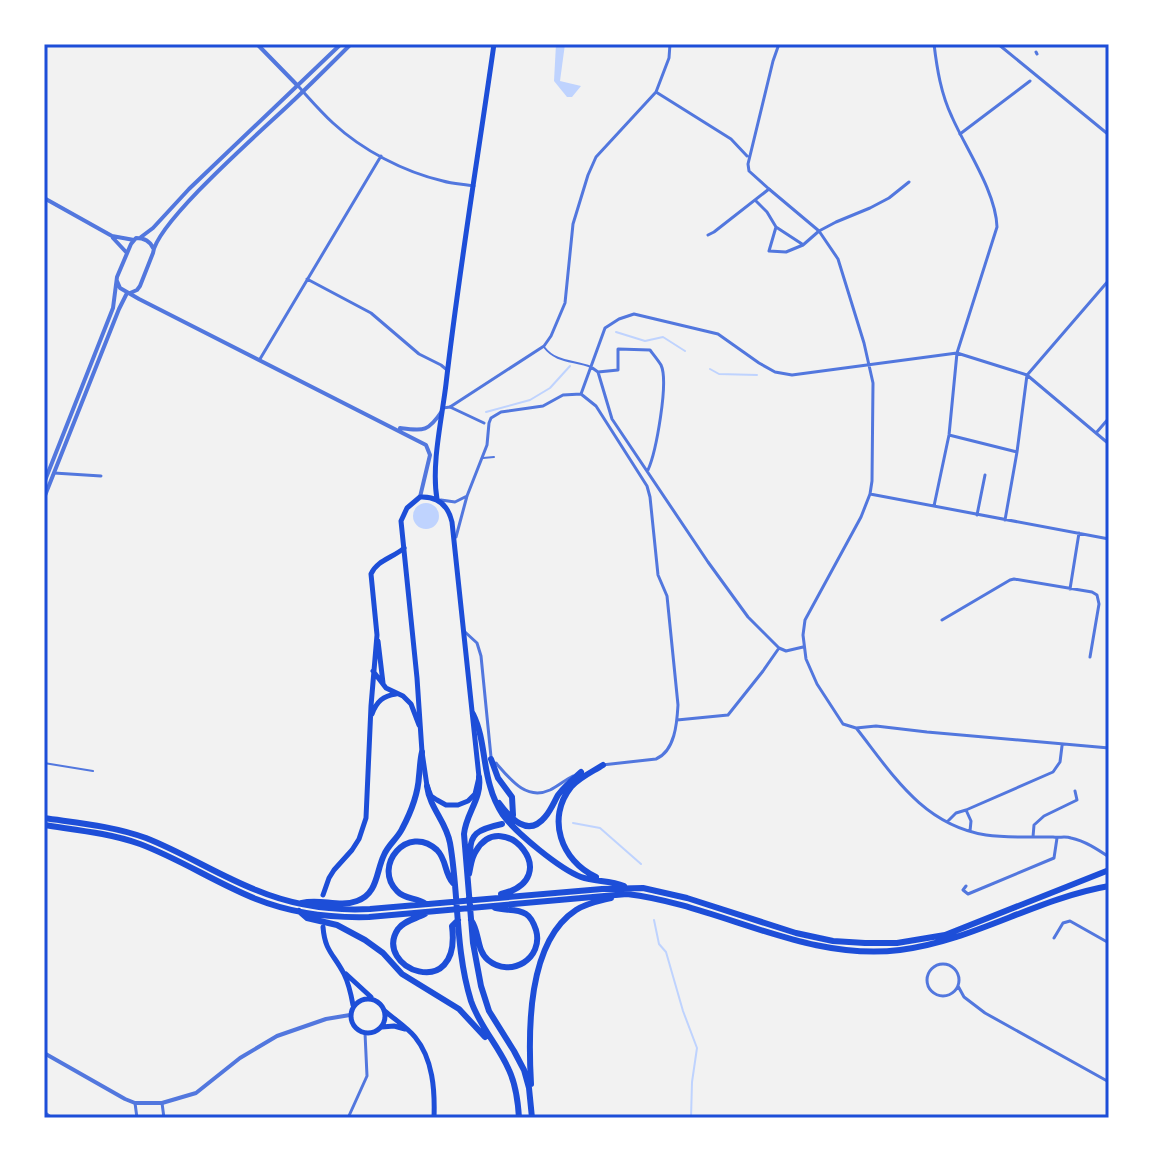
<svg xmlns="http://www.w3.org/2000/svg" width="1153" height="1162" viewBox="0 0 1153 1162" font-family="Poppins,sans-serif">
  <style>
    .water { fill: #bfd3fe }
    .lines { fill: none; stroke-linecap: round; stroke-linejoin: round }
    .stream { stroke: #bfd3fe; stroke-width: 2 }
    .service { stroke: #5277de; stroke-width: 2 }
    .pedestrian { stroke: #5277de; stroke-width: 3 }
    .minor { stroke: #5277de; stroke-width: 3 }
    .tertiary { stroke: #5277de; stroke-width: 4 }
    .secondary { stroke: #1d4ed8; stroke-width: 5 }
    .primary { stroke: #1d4ed8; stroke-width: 5 }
    .trunk { stroke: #1d4ed8; stroke-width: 6 }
    .neatline { fill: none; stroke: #1d4ed8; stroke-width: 3 }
  </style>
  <rect width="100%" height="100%" fill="#f2f2f2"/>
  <!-- water -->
  <path class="water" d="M556 44H565L560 81 581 86 572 97H567L554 81Z
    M413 516a13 13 0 1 1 26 0a13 13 0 1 1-26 0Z"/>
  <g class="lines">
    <!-- stream -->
    <path class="stream" d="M616 332 645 341 663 337 685 351
      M710 369 719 374 757 375
      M486 412 530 400 550 388 570 366
      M573 823 600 828 641 864
      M654 920 659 944 666 952 683 1011 697 1048 692 1082 691 1118"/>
    <!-- service -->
    <path class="service" d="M544 347C556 363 574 360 591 367
      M483 458 494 457
      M44 763 93 771"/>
    <!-- pedestrian -->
    <path class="pedestrian" d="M1036 52 1037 54
      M960 134 1030 81
      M756 201 767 212 776 227 802 244
      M776 227 769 251 786 252 803 245 819 231 836 222 870 208 889 198 909 182
      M708 235 714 232 769 189
      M450 407 484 423"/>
    <!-- minor -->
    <path class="minor" d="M779 44 773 61 748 164 749 171 769 189 819 231 838 259 864 343 873 383 872 481 870 494 861 517 805 620 803 635 806 659 817 684 843 724 856 728 876 726 927 732 1109 748
      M934 44C937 69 941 94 952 117 966 149 996 192 997 227L957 353 949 435 934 506
      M998 44 1109 135
      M298 86C309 98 320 111 333 123 362 150 404 172 443 181 453 184 464 184 474 186
      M656 92 731 139 747 156
      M307 279 371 313 419 354 441 365 447 370
      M260 359 381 156
      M591 367 598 372 618 370V349L650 350C653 354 658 360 661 365 669 382 656 452 648 470
      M598 372 612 419 708 562 748 617 779 648 786 651 803 647
      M1028 374 1109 280
      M581 394 596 406 647 486 650 497 658 575 667 596 678 705C677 723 675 751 656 759L602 765
      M581 394 605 328 619 319 634 314 718 334 759 363 775 372 792 375 957 353 1027 375 1109 444
      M443 408 450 407 544 346 551 336 565 303 573 224 588 175 596 157 656 92 669 58 670 44
      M1096 433 1109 418
      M949 435 1017 452
      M54 473 101 476
      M870 494 1109 539
      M441 500 455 502 467 496
      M977 515 985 475
      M1005 520 1017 452 1027 375
      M456 537 467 496 487 445 489 423 491 418 501 412 543 406 563 395 581 394
      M1070 589 1079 533
      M942 620 1010 580 1014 579 1092 592 1097 595 1099 604 1090 657
      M465 632 477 643 481 656 491 757
      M677 720 728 715 763 671 779 648
      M857 729C893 775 923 825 986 835 1007 838 1031 837 1053 837 1059 838 1066 836 1071 838 1085 841 1097 849 1109 857
      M496 763C510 779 526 801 550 790 558 786 565 780 573 776
      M966 810 1053 772 1060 762 1062 746
      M948 821 956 813 966 810 971 821 970 831
      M1033 837 1034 825 1044 816 1077 800 1075 791
      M966 886 963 890 968 894 1054 858 1057 838
      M1054 938 1063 923 1070 921 1109 943
      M927 980a16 16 0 1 1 32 0a16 16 0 1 1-32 0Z
      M958 986 964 997 985 1013 1109 1082
      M135 1103 137 1118
      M162 1103 164 1118
      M44 1112 52 1118
      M348 1118 367 1076 365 1033"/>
    <!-- tertiary -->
    <path class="tertiary" d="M257 44 297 85
      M44 198 112 236 134 240
      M141 237 153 228 189 189 341 44
      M113 238 126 252
      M117 281 120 288 139 299 426 445 430 455 420 497
      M130 293 137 290 140 286 153 253C157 221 266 127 294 100 313 82 332 63 351 44
      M400 428C424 431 428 432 442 411
      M44 483 113 308 117 277 131 244 136 238C145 238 150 241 153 248
      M44 498 119 309 127 293
      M44 1053 125 1099 135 1103H162L196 1093 240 1058 277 1036 326 1019 350 1015"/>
    <!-- secondary -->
    <path class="secondary" d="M437 499C431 465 442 418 446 384 459 270 478 157 494 44
      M378 641 383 683
      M373 671 386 688 403 696 411 704 419 725
      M372 714C377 701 383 696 396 694
      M323 895 329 878 334 870 352 850 359 839 366 818 371 706 377 635 371 574C377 560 393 558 404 548
      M323 927C325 952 334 954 344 974 349 984 351 994 353 1005
      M346 974 371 997
      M351 1016a17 17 0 1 1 34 0a17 17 0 1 1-34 0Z
      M385 1011C394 1019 408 1028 415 1037 433 1059 435 1090 434 1118
      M382 1027 394 1026 405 1029"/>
    <!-- primary -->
    <path class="primary" d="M420 497C438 496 448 505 452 522L479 777 475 794 468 801 458 805H446L437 800 431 796 427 786 422 752 417 678 401 521 407 508Z"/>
    <!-- trunk -->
    <path class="trunk" d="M473 714C484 736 483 763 490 786 493 797 497 806 503 815 516 833 560 869 581 877 595 882 610 880 624 886
      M491 759 498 778 512 797 513 815
      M479 777C482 799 466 813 464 834L473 943 481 986 489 1011 514 1051 524 1070 529 1088 532 1118
      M427 786C430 809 446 821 450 843 459 894 455 950 471 1001 480 1027 498 1045 509 1070 516 1085 518 1101 519 1118
      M499 803C510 818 528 838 545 817 551 810 554 802 558 795 565 786 573 779 581 772
      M44 818C78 823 113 826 146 838 184 853 218 875 256 890 292 905 331 911 370 909L602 889 643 888 687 898 796 933 833 941 865 943H897L945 935 1109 870
      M44 825C76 830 109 833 140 844 180 859 216 883 256 899 291 913 331 918 369 917L627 894C719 905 805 962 900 950 973 941 1035 899 1109 886
      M471 859C467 833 479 829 502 824
      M469 874C471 866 471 858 476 851 503 805 567 879 501 894
      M596 877C561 861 546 818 571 787 580 777 592 772 603 765
      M302 903C320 898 339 908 357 901 378 894 376 871 384 855 388 845 397 839 402 829 410 814 418 794 419 776 420 768 420 760 422 752
      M426 904C417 897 405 900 397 891 372 866 408 823 437 850 447 860 444 873 453 883
      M299 911 307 918 337 925 365 940 383 953 402 974 459 1009 485 1037
      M425 914C416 919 405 920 398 929 372 968 462 1004 452 926L458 920
      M471 920C480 932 476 950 488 960 511 979 544 958 536 930 534 924 531 917 526 914 517 908 505 911 495 908
      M531 1084C528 1031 527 942 576 910 587 903 599 901 611 898"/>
  </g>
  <!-- border -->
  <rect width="1153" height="1162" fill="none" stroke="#ffffff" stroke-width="92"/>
  <rect x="46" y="46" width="1061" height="1070" class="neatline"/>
</svg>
